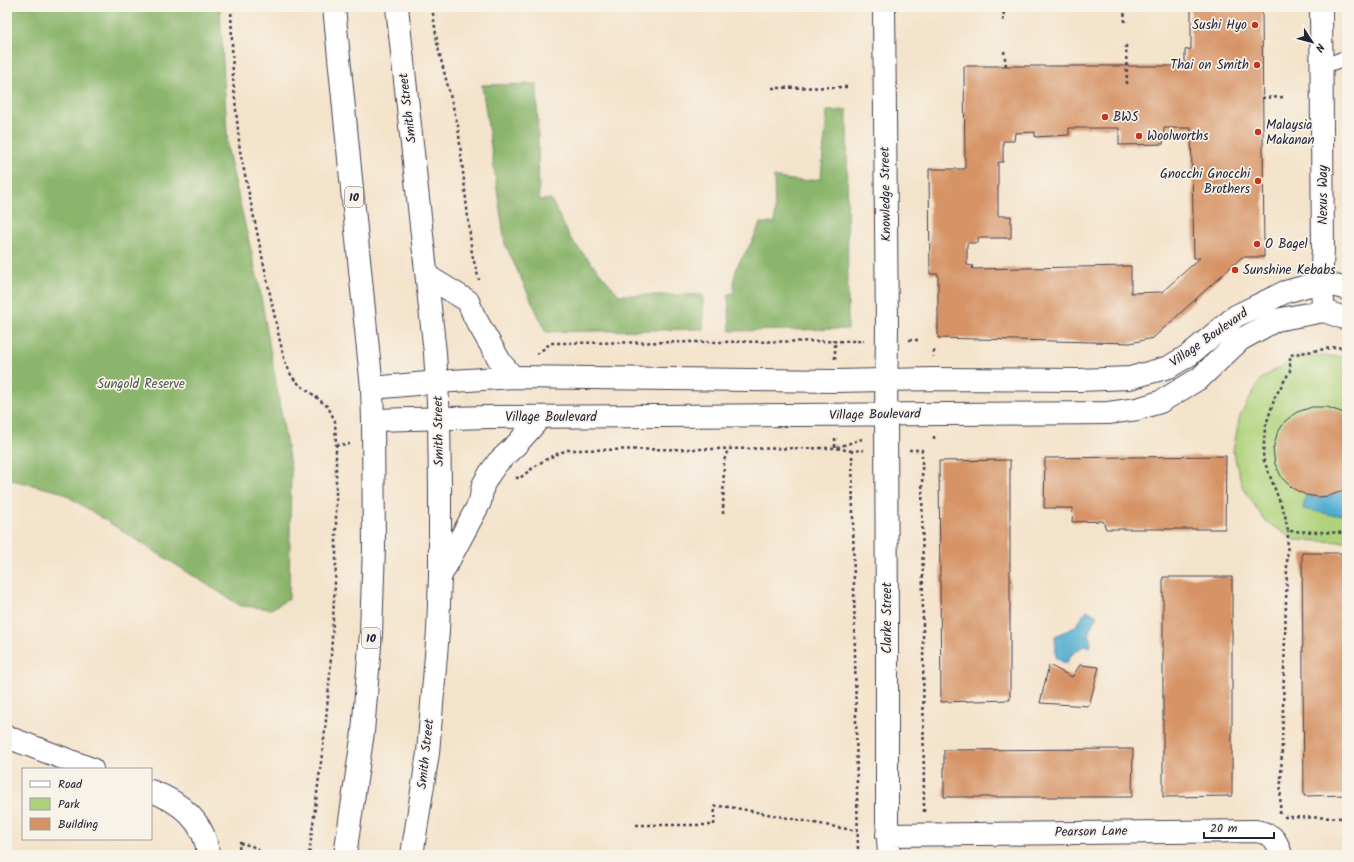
<svg xmlns="http://www.w3.org/2000/svg" width="1354" height="862" viewBox="0 0 1354 862" font-family="Kalam,sans-serif">
  <style>
    .green { fill: #afd37c; stroke: #687a5c }
    .forest { fill: #8bb56c; stroke: #566c54 }
    .water { fill: #53add1; stroke: #3a6886 }
    .building { fill: #d69365; fill-rule: evenodd }
    .lines { fill: none; stroke-linecap: round; stroke-linejoin: round }
    .lane-casing { stroke: #423f51; stroke-width: 16 }
    .street-casing { stroke: #423f51; stroke-width: 24 }
    .secondary-casing { stroke: #423f51; stroke-width: 24 }
    .highway-casing { stroke: #423f51; stroke-width: 24 }
    .path { stroke: #423f51; stroke-width: 2.5; stroke-dasharray: 3 3; stroke-linecap: butt }
    .lane { stroke: #fff; stroke-width: 14 }
    .street { stroke: #fff; stroke-width: 22 }
    .secondary { stroke: #fff; stroke-width: 22 }
    .highway { stroke: #fff; stroke-width: 22 }
    .poi-dot { fill: #c8321e; stroke: #f7f3e8; stroke-width: 1.5 }
    .labels { text-anchor: middle; dominant-baseline: central; stroke-width: 3.5; stroke-linejoin: round; paint-order: stroke }
    .shield { fill: #f7f3e8; stroke: #62616f; stroke-width: 1 }
    .shield-label { font-size: 12px; font-weight: bold; fill: #22223b }
    .poi-label { font-size: 13px; fill: #22223b; stroke: #f7f3e8; text-anchor: start }
    .street-label { font-size: 13px; fill: #22223b; stroke: #f7f3e8 }
    .park-label { font-size: 13px; fill: #4c574e; stroke: #f7f3e8 }
  </style>
  <rect width="100%" height="100%" fill="#f7f3e8"/>
  <filter id="ink" filterUnits="userSpaceOnUse"><feTurbulence type="fractalNoise" baseFrequency=".025" numOctaves="2"/><feDisplacementMap in="SourceGraphic" scale="8" xChannelSelector="R" yChannelSelector="G"/><feConvolveMatrix kernelMatrix="1 2 1 2 8 2 1 2 1" color-interpolation-filters="sRGB"/></filter>
  <filter id="wash" filterUnits="userSpaceOnUse"><feTurbulence type="fractalNoise" baseFrequency=".012" numOctaves="4" result="noise"/><feDisplacementMap in="SourceGraphic" scale="16" xChannelSelector="R" yChannelSelector="G"/><feGaussianBlur stdDeviation="0.9" result="paint"/><feColorMatrix in="noise" values="0 0 0 0 0 0 0 0 0 0 0 0 0 0 0 0 0 1.4 0 .05"/><feComposite in="paint" operator="in"/></filter>
  <g filter="url(#wash)">
    <rect width="100%" height="100%" fill="#f4e3cb"/>
    <!-- green -->
    <path class="green" d="M1299 355 1347 357V542L1295 540 1265 521 1242 486 1233 451 1240 415 1261 379Z"/>
    <!-- forest -->
    <path class="forest" d="M7 7H220L228 151 259 285 291 470 289 599 271 609 241 606 61 492 7 479Z
      M537 84 539 200 551 199 570 238 619 295H703V329L546 332 505 244 482 85Z
      M847 110 848 329 730 331 728 294 734 293V279L737 266 753 240 760 223H775L774 177C789 180 806 183 821 178L827 111Z"/>
    <!-- water -->
    <path class="water" d="M1347 487V514L1333 515 1303 509 1306 495 1318 497Z
      M1087 610 1097 616 1089 631 1091 643 1089 647 1085 645 1071 655 1066 664 1056 658 1055 636 1075 627Z"/>
    <g id="blocks">
      <!-- building -->
      <path class="building" d="M1191 7H1262L1264 257H1242L1153 338 1130 343 938 338V274H930L929 169H965L964 66H1185V50L1191 49ZM1069 128H1119V145L1163 144 1164 128H1191L1194 258H1200L1162 292 1131 293V266L972 269 973 266 967 265V243H978V238H1011V216H998V162H1003V141H1014L1015 133 1035 132V137L1069 135Z
        M1312 407H1327L1341 412 1347 416V487L1340 492 1329 496 1318 497 1306 495 1292 488 1282 478 1275 464 1273 449 1277 434 1285 421 1297 412Z
        M1226 456 1225 529H1106L1103 521 1072 522 1073 508H1044L1045 458Z
        M1010 460V700L941 702 939 461Z
        M1302 553H1347V795L1304 796Z
        M1163 577H1232V796L1163 797Z
        M1049 665 1072 677 1080 665 1099 667 1089 706 1040 703Z
        M1133 749 1132 797H944V750Z"/>
    </g>
  </g>
  <g filter="url(#ink)">
    <use href="#blocks" fill-opacity="0" stroke="#423f51" stroke-width="1"/>
    <g class="lines">
      <defs>
        <path id="lane" d="M1322 67 1347 57"/>
        <path id="street" d="M884 7 887 328 886 415 887 625V820L889 855
          M1321 7 1323 249 1321 282 1324 311
          M7 737 92 769
          M151 791C179 801 206 822 208 855
          M887 835 1256 831C1272 834 1277 839 1281 855"/>
        <path id="secondary" d="M372 388 438 382 513 377 835 381 934 379 1079 380 1130 378 1169 367 1189 355 1236 316 1285 292 1321 282 1347 289
          M373 420 490 417 1108 413 1137 409 1160 402 1200 378 1240 340 1276 320 1324 311 1347 319"/>
        <path id="highway" d="M334 7 364 310 372 388 373 420 374 547 371 633 363 732 345 855
          M397 7 435 353 439 418 440 488V576L438 631 428 753 412 855
          M427 276 468 301 474 316 501 363 513 377
          M441 575 480 502 483 485 490 473 498 462 517 444 540 418"/>
      </defs>
      <!-- lane casing -->
      <use href="#lane" class="lane-casing"/>
      <!-- street casing -->
      <use href="#street" class="street-casing"/>
      <!-- secondary casing -->
      <use href="#secondary" class="secondary-casing"/>
      <!-- highway casing -->
      <use href="#highway" class="highway-casing"/>
      <!-- path -->
      <path class="path" d="M231 7 233 78 240 151 279 337 285 362 292 377 301 386 315 396 328 407 335 421 336 445V564L330 674 325 731 309 855
        M432 7 438 48 458 126 472 254 479 280
        M1124 7 1125 23
        M1000 10H1004L1003 23
        M1126 45 1127 87
        M1004 51 1006 66
        M772 88 850 87
        M1262 98 1285 97
        M909 340H920
        M1347 348 1336 347 1290 355V371L1275 397 1265 428 1263 458 1285 515 1288 531 1347 533
        M934 350V357
        M537 354 551 343 864 341
        M835 359V341
        M934 436V442
        M835 438V448L862 439
        M336 445 350 444
        M909 450H922L924 813
        M516 477 519 479C534 466 549 456 568 450L835 448 852 451
        M723 514 724 461 728 449
        M1280 814 1288 531
        M1284 817 1347 818
        M636 825H714L715 806 730 807 857 831
        M238 855 240 843 252 846 265 855
        M858 855 852 451 864 450"/>
      <!-- lane -->
      <use href="#lane" class="lane"/>
      <!-- street -->
      <use href="#street" class="street"/>
      <!-- secondary -->
      <use href="#secondary" class="secondary"/>
      <!-- highway -->
      <use href="#highway" class="highway"/>
    </g>
  </g>
  <!-- markers -->
  <g class="poi-dot">
    <circle cx="1255" cy="25" r="4"/>
    <circle cx="1257" cy="65" r="4"/>
    <circle cx="1105" cy="117" r="4"/>
    <circle cx="1258" cy="132" r="4"/>
    <circle cx="1139" cy="136" r="4"/>
    <circle cx="1258" cy="181" r="4"/>
    <circle cx="1257" cy="244" r="4"/>
    <circle cx="1235" cy="270" r="4"/>
  </g>
  <g class="labels">
    <!-- shield labels -->
    <g class="shield">
      <rect x="345" y="187" width="18" height="20" rx="3"/>
      <rect x="362" y="628" width="18" height="20" rx="3"/>
    </g>
    <g class="shield-label">
      <text x="354" y="197">10</text>
      <text x="371" y="638">10</text>
    </g>
    <!-- poi labels -->
    <g class="poi-label">
      <text x="1247" y="25" text-anchor="end">Sushi Hyo</text>
      <text x="1249" y="65" text-anchor="end">Thai on Smith</text>
      <text x="1113" y="117">BWS</text>
      <text x="1266" y="125">Malaysia<tspan x="1266" dy="15">Makanan</tspan></text>
      <text x="1147" y="136">Woolworths</text>
      <text x="1250" y="174" text-anchor="end">Gnocchi Gnocchi<tspan x="1250" dy="15">Brothers</tspan></text>
      <text x="1265" y="244">O Bagel</text>
      <text x="1243" y="270">Sunshine Kebabs</text>
    </g>
    <!-- street labels -->
    <g class="street-label">
      <text transform="translate(408 108) rotate(-97)">Smith Street</text>
      <text transform="translate(886 194) rotate(-91)">Knowledge Street</text>
      <text transform="translate(1323 195) rotate(-90)">Nexus Way</text>
      <text transform="translate(1209 338) rotate(-35)">Village Boulevard</text>
      <text transform="translate(875 415) rotate(-1)">Village Boulevard</text>
      <text x="551" y="417">Village Boulevard</text>
      <text transform="translate(439 431) rotate(-91)">Smith Street</text>
      <text transform="translate(887 618) rotate(-90)">Clarke Street</text>
      <text transform="translate(426 754) rotate(-84)">Smith Street</text>
      <text transform="translate(1091 832) rotate(-1)">Pearson Lane</text>
    </g>
    <!-- park labels -->
    <g class="park-label">
      <text x="141" y="384">Sungold Reserve</text>
    </g>
  </g>
  <!-- margin -->
  <rect width="1354" height="862" fill="none" stroke="#f7f3e8" stroke-width="24"/>
  <!-- legend -->
  <rect x="22" y="768" width="130" height="72" fill="#f7f3e8" stroke="#a29fa3"/>
  <rect x="30" y="781" width="20" height="6" fill="#ffffff" stroke="#a29fa3"/>
  <text x="58" y="788" font-size="12" fill="#22223b">Road</text>
  <rect x="30" y="798" width="20" height="12" fill="#afd37c" stroke="#a29fa3"/>
  <text x="58" y="808" font-size="12" fill="#22223b">Park</text>
  <rect x="30" y="818" width="20" height="12" fill="#d69365" stroke="#a29fa3"/>
  <text x="58" y="828" font-size="12" fill="#22223b">Building</text>
  <!-- north arrow -->
  <g transform="translate(1312 42) rotate(126)" stroke="#f7f3e8" stroke-width="3" paint-order="stroke">
  <path d="M0-3L7 15L0 10L-7 15Z" fill="#22223b"/>
  <text y="-6" font-size="11" font-weight="bold" text-anchor="middle" fill="#22223b">N</text>
  </g>
  <!-- scale -->
  <path d="M1204 832v6h70v-6" fill="none" stroke="#22223b" stroke-width="2"/>
  <text x="1210" y="832" font-size="12" fill="#22223b" stroke="#f7f3e8" stroke-width="3" paint-order="stroke">20 m</text>
</svg>
